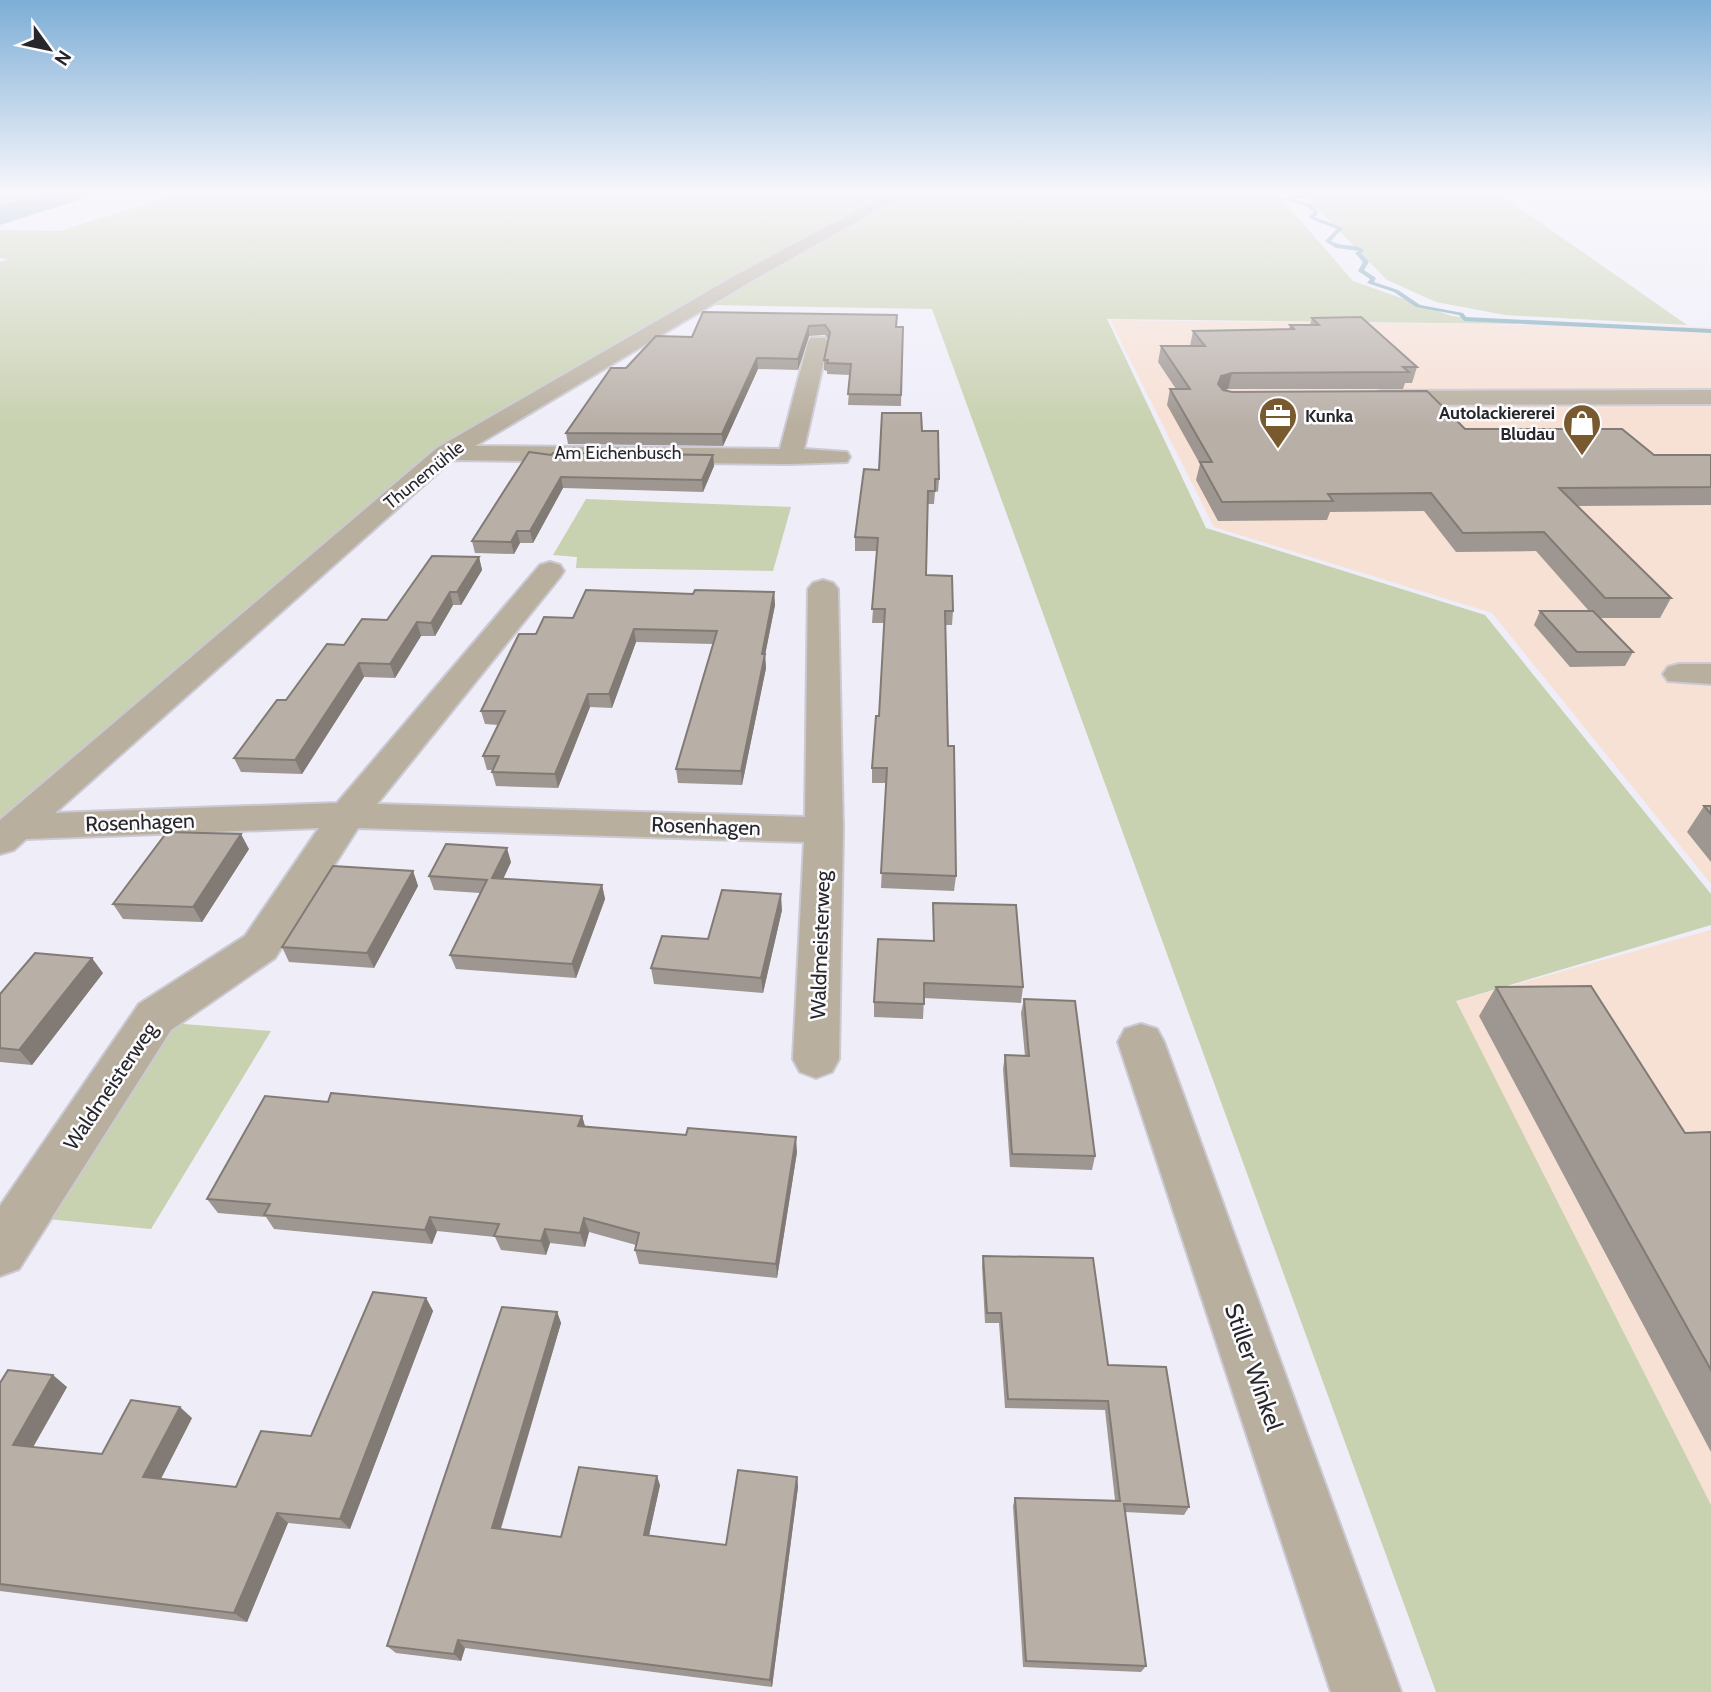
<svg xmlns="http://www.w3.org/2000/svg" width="1711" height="1692" viewBox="0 0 1711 1692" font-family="Cabin,sans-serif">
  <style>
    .commercial { fill: #f7e0d4 }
    .green { fill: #c8d1b0 }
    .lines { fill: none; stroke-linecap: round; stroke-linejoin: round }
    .stream { fill: #7ca6ba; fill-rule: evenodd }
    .river { fill: #7ca6ba; fill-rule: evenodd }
    .street-casing { stroke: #cbc9d3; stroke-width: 4 }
    .street { fill: #b8af9f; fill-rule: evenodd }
    .wall { fill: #9e9690 }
    .shaded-wall { fill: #817a75 }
    .building { fill: #b8afa7; stroke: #817a75; stroke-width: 2 }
    .labels { text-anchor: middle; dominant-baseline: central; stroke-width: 5; stroke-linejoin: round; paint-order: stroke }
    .far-poi-label { font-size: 18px; font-weight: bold; fill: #27262a; stroke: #fcfcfe; text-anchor: end }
    .far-street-label { font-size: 18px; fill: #27262a; stroke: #fcfcfe }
    .street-label { font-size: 21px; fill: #27262a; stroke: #fcfcfe }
    .near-street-label { font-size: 24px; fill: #27262a; stroke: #fcfcfe }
  </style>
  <rect width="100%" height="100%" fill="#efedf8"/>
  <!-- commercial -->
  <path class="commercial" d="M1110 320 1711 327V884L1492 613 1214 527Z
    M1711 930V1523L1456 1001Z"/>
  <!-- green -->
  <path class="green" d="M0 190H67L0 211Z
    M190 190H888L438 448 0 837V262L8 259 0 258V230L60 231Z
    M910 190H1274L1353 281 1452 316 1520 324 1107 319 1206 528 1485 615 1711 894V925L1456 1001 1711 1505V1692H1436L932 309 712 305Z
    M1311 190H1494L1687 325 1505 315 1436 302 1387 280 1304 195Z
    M586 499 791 507 773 571 576 568 577 557 553 555Z
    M171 1023 271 1031 151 1229 37 1218Z"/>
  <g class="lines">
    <!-- stream -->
    <path class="stream" d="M1298 190H1303L1311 193 1309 197 1292 199 1311 204 1319 212 1315 217 1343 228 1331 241C1343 248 1356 243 1364 250L1361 253 1369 262 1364 270 1376 278 1374 282 1398 290 1420 305 1463 313 1466 317 1711 329V333L1464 321 1459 315 1416 307 1394 292 1367 283 1370 279 1358 271 1363 262 1355 253 1359 251 1336 248 1325 241 1337 229 1311 219 1309 216 1314 212 1307 206 1282 199 1306 194Z"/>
    <!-- river -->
    <path class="river" d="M53 190H95L91 196 0 225V206Z"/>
    <defs>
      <path id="street" d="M895 190H912L750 282 475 446 780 449 808 342 811 338H825L828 342 804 449 847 452 850 457 847 462 790 464 452 460 55 813 337 803 540 565 550 562 560 565 564 571 560 577 377 804 805 817 808 589 813 583 823 580 833 583 838 589 843 830 839 1059 832 1072 816 1078 800 1072 793 1059 804 842 358 828 275 958 171 1030 19 1269 0 1276V1206L139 1004 245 936 319 828 26 839 14 850 0 854V820L437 448 738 274Z
        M1711 390V404L1381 405 1373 403 1370 398 1373 393 1381 391Z
        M1679 664H1711V684L1668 681 1663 674 1668 667Z
        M1141 1024 1157 1029 1164 1042 1401 1692H1331L1118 1042 1125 1029Z"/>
    </defs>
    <!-- street casing -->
    <use href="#street" class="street-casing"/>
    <!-- street -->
    <use href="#street" class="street"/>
  </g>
  <!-- wall -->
  <path class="wall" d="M703 312 903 327 901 406 848 405 850 375 827 374V371L824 370V360L829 340 825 335 809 336 798 370 758 369 723 446 568 444 566 433 626 368 692 337Z
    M1312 318 1417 367 1412 383H1405L1403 389H1228L1225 390 1465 429 1654 455H1711V505L1577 506 1671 598 1660 618H1600L1633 652 1625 666 1570 667 1534 625 1540 611H1589L1536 551 1456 552 1424 511 1330 512 1327 520 1218 521 1196 480 1200 464 1167 405 1170 389H1176L1158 362 1161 346H1190L1193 331 1289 329 1290 325H1310Z
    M922 431 939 479 938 492 935 491 934 504H927L926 575 953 611 952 625H945L948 746 956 876 954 891 881 888 886 783H872V768L879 716 884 623H872L877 551H855V537L879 470Z
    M551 455H713L714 466 703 492 563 488 533 543H520L514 554 475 553 472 541Z
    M479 557 482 570 461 605H453L435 636H421L395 678 364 677 302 774 241 772 234 758 286 700 344 645 387 620Z
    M774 592 775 605 765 655 766 668 742 785 678 783 676 769 713 644 636 642 612 708 590 707 558 788 496 786 492 772 493 770H487L483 756 498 725 485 724 481 711 536 634 573 618 693 594Z
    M1704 806H1711V862L1687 832Z
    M249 849 202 922 123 919 113 904Z
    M511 862 503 879 602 885 605 899 576 978 456 969 450 955 480 893 434 890 429 876Z
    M413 871 418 886 374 968 289 962 282 947Z
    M933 903 1023 987 1021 1003 924 998 923 1019 874 1017V1002L933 941Z
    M782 910 763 993 654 984 651 968 708 939Z
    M103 973 32 1065 0 1062V994Z
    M1496 987 1685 1133 1711 1132V1452L1479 1016Z
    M1024 999 1095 1156 1092 1170 1010 1167 1003 1069 1005 1055 1025 1056 1021 1013Z
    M328 1102 582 1116 585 1126 797 1152 777 1278 639 1264 635 1250 636 1245 589 1232 585 1247 550 1243 546 1255 501 1250 495 1237 437 1231 432 1244 274 1229 266 1217 218 1213 207 1199Z
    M983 1256 1108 1365 1189 1507 1184 1515 1125 1512 1146 1666 1141 1672 1023 1667 1013 1506 1015 1498 1115 1500 1105 1410 1005 1408 999 1323H985L982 1266Z
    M426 1298 433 1311 350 1529 288 1523 247 1622 0 1591V1383L67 1387 33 1447 102 1454 192 1418 161 1479 236 1487 311 1436Z
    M557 1312 561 1323 501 1529 561 1537 660 1485 649 1536 726 1545 797 1477 798 1487 772 1687 465 1648 461 1661 396 1653 387 1646Z"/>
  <!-- shaded-wall -->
  <path class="shaded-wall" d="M809 326V336L798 370V359Z
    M757 358 758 369 723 446 722 434Z
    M1232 373 1228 389 1218 393V384L1221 376Z
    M713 455 714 466 703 492 702 480Z
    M561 477 563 488 533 543 530 531Z
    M517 531 520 543 514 554 511 542Z
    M479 557 482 570 461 605 457 592Z
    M450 592 453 605 435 636 431 623Z
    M774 592 775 605 765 655 766 668 742 785 741 771Z
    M417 622 421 636 395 678 390 664Z
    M634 629 636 642 612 708 609 694Z
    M359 663 364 677 302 774 295 760Z
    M588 694 590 707 558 788 555 774Z
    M241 834 249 849 202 922 193 907Z
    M507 848 511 862 497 892 492 878Z
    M413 871 418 886 374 968 367 953Z
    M602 885 605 899 576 978 572 964Z
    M781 894 782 910 763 993 761 978Z
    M92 958 103 973 32 1065 19 1050Z
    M582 1116 586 1130 578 1126Z
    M796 1137 797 1152 777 1278 776 1264Z
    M430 1217 437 1231 432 1244 425 1230Z
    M584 1218 589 1232 585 1247 580 1233Z
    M545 1229 550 1243 546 1255 541 1241Z
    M426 1298 433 1311 350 1529 340 1519Z
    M557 1312 561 1323 498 1537 492 1528Z
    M53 1375 67 1387 28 1456 13 1445Z
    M180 1407 192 1418 156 1488 143 1477Z
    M657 1476 660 1485 647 1544 644 1535Z
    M797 1477 798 1487 772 1687 770 1680Z
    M277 1513 288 1523 247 1622 234 1613Z
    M458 1640 465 1648 461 1661 454 1654Z"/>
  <!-- building -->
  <path class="building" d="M703 312 897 315 896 327H903L901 395 848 394 851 364 827 363 828 360H824L830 332 825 325 809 326 798 359 757 358 722 434 566 433 611 368H626L656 336 692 337Z
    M1361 317 1417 367H1403L1409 372 1232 373 1221 376 1218 384 1223 390 1232 392 1427 391 1465 429H1622L1654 455H1711V487L1559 488 1671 598H1605L1544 532 1463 533 1431 493 1328 494 1333 501 1222 502 1200 462H1212L1170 389H1190L1161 346H1205L1193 331 1294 329 1290 325H1319L1312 318Z
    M882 413H921L922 431H938L939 479H935V491H928L926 575 952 576 953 611H945L948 746H954L956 876 881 873 887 768H872L876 716H879L885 609H872L878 538 855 537 864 469 879 470Z
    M529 452 551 455 553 453 713 455 702 480 561 477 530 531H517L511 542 472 541Z
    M432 556 479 557 457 592H450L431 623 417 622 390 664 359 663 295 760 234 758 277 700H286L327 644 344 645 362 619 387 620Z
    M586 590 693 594 695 590 774 592 762 654H765L741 771 676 769 717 631 634 629 609 694H588L555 774 492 772 499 756H483L505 711H481L519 634H536L544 617 573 618Z
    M1540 611H1593L1633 652H1577Z
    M1704 806H1711V814Z
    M167 832 241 834 193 907 113 904Z
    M446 844 507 848 492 878 602 885 572 964 450 955 487 880 429 876Z
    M333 866 413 871 367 953 282 947Z
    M722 890 781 894 761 978 651 968 662 936 708 939Z
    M933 903 1016 905 1023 987 924 983V1004L874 1002 878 939 934 941Z
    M35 953 92 958 19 1050 0 1048V994Z
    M1591 986 1685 1133 1711 1132V1370L1496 987Z
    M1024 999 1075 1001 1095 1156 1012 1154 1005 1055 1029 1056Z
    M331 1093 582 1116 578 1126 686 1135 688 1128 796 1137 776 1264 635 1250 639 1233 584 1218 580 1233 545 1229 541 1241 494 1236 499 1224 430 1217 425 1230 264 1215 270 1204 207 1199 265 1096 328 1102Z
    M983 1256 1093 1258 1108 1365 1166 1367 1189 1507 1124 1504 1146 1666 1026 1661 1015 1498 1120 1501 1108 1401 1008 1399 1001 1313H987Z
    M373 1292 426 1298 340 1519 277 1513 234 1613 0 1584V1383L8 1370 53 1375 13 1445 102 1454 131 1400 180 1407 143 1477 236 1487 261 1431 311 1436Z
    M502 1307 557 1312 492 1528 561 1537 579 1467 657 1476 644 1535 726 1545 738 1470 797 1477 770 1680 458 1640 454 1654 387 1646Z"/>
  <!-- sky -->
  <linearGradient id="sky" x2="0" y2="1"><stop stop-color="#7daed6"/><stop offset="0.45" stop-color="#f8f7fc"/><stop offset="1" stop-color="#f8f7fc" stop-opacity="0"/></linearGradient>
  <rect width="1711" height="426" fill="url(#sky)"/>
  <!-- icons -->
  <defs>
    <symbol id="office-pin" viewBox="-11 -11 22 30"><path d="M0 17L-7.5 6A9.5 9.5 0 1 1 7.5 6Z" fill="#795a2f" stroke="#fcfcfe"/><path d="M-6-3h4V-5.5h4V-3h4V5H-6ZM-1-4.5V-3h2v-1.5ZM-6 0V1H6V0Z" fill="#fff"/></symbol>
    <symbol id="shop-pin" viewBox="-11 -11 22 30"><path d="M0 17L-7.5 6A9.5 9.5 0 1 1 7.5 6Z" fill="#795a2f" stroke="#fcfcfe"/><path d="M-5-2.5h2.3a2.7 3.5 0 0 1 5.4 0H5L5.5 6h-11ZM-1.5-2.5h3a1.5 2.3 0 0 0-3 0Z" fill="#fff"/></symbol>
  </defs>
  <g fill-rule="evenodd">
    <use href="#office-pin" x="1256" y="394" width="44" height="60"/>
    <use href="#shop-pin" x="1560" y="401" width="44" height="60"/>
  </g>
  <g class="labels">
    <!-- far-poi labels -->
    <g class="far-poi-label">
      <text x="1555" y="413">Autolackiererei<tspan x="1555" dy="21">Bludau</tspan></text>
      <text x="1305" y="416" text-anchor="start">Kunka</text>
    </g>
    <!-- far-street labels -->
    <g class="far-street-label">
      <text x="618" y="453">Am Eichenbusch</text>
      <text transform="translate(424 475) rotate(-39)">Thunemühle</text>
    </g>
    <!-- street labels -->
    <g class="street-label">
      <text transform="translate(140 822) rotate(-2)">Rosenhagen</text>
      <text transform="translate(706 826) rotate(2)">Rosenhagen</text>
      <text transform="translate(820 945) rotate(-88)">Waldmeisterweg</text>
      <text transform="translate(110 1086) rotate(-56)">Waldmeisterweg</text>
    </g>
    <!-- near-street labels -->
    <g class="near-street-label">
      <text transform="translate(1254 1367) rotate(71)">Stiller Winkel</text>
    </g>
  </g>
  <!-- north arrow -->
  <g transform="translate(49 49) rotate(123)" stroke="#fcfcfe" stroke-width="5" paint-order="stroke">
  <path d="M0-5L12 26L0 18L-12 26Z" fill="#27262a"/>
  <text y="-10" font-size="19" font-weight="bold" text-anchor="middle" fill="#27262a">N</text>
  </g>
</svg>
